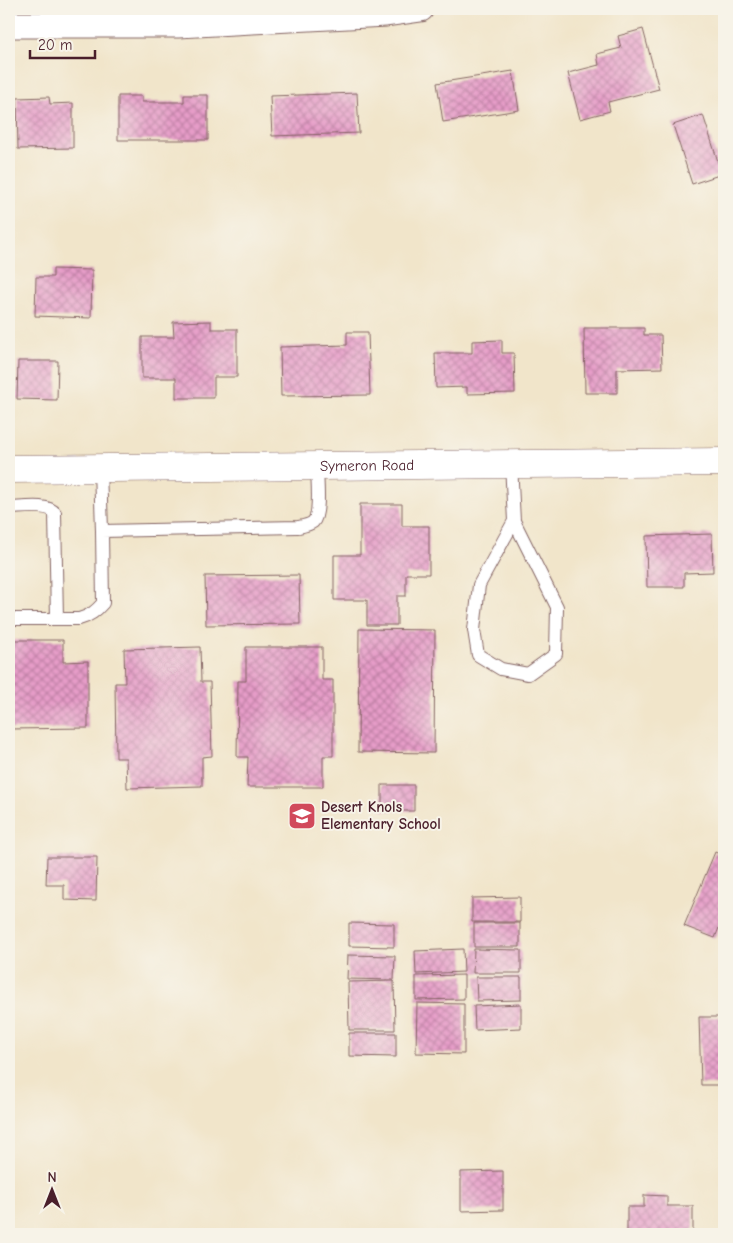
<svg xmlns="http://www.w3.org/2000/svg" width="733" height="1243" viewBox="0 0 733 1243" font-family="'Comic Neue',sans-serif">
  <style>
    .building { fill: url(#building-cross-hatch) }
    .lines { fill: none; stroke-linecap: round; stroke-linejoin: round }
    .lane-casing { stroke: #846463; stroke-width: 14 }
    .street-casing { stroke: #846463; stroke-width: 27 }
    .secondary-casing { stroke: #846463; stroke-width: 29 }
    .lane { stroke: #fff; stroke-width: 12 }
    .street { stroke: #fff; stroke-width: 25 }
    .secondary { stroke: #fff; stroke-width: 28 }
    .labels { text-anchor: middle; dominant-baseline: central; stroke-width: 4; stroke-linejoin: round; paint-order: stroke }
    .street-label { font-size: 15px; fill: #4a1f2b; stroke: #f7f3e8 }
    .poi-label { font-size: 15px; font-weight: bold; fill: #4a1f2b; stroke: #f7f3e8; text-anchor: start }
  </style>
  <defs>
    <pattern id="building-cross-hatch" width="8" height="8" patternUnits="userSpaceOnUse" patternTransform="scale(1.25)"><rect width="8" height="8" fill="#e69cc8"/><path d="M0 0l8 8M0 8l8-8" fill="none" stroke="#bc7fa3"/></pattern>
  </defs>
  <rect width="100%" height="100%" fill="#f7f3e8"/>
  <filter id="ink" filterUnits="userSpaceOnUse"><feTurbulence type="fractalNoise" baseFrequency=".02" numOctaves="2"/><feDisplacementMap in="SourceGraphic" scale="10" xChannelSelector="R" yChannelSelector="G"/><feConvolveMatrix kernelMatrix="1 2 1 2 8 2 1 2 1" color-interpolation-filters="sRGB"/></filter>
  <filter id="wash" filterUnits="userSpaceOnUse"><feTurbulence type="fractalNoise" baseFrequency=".0096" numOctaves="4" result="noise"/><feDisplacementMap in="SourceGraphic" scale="20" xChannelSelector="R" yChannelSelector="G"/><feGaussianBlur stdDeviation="1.12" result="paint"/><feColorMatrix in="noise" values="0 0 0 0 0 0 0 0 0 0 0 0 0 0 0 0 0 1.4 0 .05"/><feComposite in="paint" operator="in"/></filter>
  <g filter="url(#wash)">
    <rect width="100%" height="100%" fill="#f1e5ca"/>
    <g id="blocks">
      <!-- building -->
      <path class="building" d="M718 9H724V23Z
        M643 29 659 89 608 102 610 111 580 119 568 73 599 65 597 54 621 48 618 36Z
        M513 71 519 110 443 122 437 83Z
        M357 93 359 133 272 136 270 96Z
        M184 95H208V140H118V96H142V102H184Z
        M49 97 50 104 73 103V148L18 149 17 98Z
        M703 115 722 174 692 184 673 125Z
        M53 269 92 270 91 318 35 316 36 277H53Z
        M211 321V329H237V377H214V398H176V378H142V337H174L173 322Z
        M584 328H644V335H661L662 368 617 369V393H585Z
        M347 332H368L370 395 281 396 280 347 347 345Z
        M502 340V353H514L515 393 467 394V387L436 388 435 353H472V341Z
        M18 361H58L57 400 17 399Z
        M360 504H402V526H429V574H406V596H397V625H367V600H334V555H360Z
        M712 534 713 572 684 573V587H647L646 536Z
        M299 575 300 624 206 625 205 576Z
        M359 629 435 630 434 753 358 752Z
        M9 640H63V662L88 661V728L9 729Z
        M200 647 201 682H210L212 756 202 757V786L127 788 126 758H116L115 683H125L124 649Z
        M246 647H322V680H333V756H323V787H247L248 757H237L238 681H246Z
        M382 785H414V811H382Z
        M715 852 724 856V915L715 938 684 926Z
        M47 857H97L96 901 64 900V885H46Z
        M520 897V922H472V898Z
        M349 923 394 924V947L349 946Z
        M474 923H520V947H474Z
        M463 949 464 972 416 974 415 951Z
        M474 949 521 950V973H473Z
        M348 955 395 956 394 980 347 979Z
        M464 975V999L416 1000V976Z
        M476 977H521V1000L477 1001Z
        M394 981 395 1030H349L348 982Z
        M417 1003 464 1004V1054L416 1053Z
        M521 1004V1028L475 1030 474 1006Z
        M699 1017H724V1085H701Z
        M349 1033H396V1057L349 1056Z
        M503 1171V1210L461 1211V1172Z
        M644 1195 667 1196V1206H693V1234H627V1207H644Z"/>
    </g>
  </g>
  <g filter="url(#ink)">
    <use href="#blocks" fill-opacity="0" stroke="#846463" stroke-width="1"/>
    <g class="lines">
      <defs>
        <path id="lane" d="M511 464 514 521 479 585 474 630 478 655 501 669 528 674 556 654 557 607 514 521
          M100 468 102 531
          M9 508C21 508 48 503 55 513L57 619
          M9 619H79C90 616 96 611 103 603L102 531 298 527C303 526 309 525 313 522 321 514 317 479 317 467"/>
        <path id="street" d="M9 25H178L386 14 421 9"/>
        <g id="secondary">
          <path id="s1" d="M9 469 724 462"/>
        </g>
      </defs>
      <!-- lane casing -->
      <use href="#lane" class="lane-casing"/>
      <!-- street casing -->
      <use href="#street" class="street-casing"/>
      <!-- secondary casing -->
      <use href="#secondary" class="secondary-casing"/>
      <!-- lane -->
      <use href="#lane" class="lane"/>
      <!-- street -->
      <use href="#street" class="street"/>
      <!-- secondary -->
      <use href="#secondary" class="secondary"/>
    </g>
  </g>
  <!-- icons -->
  <defs>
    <symbol id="school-square" viewBox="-11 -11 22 22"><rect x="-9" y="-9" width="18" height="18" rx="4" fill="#d1495b" stroke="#f7f3e8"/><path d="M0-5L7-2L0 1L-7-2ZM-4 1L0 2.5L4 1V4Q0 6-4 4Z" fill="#fff"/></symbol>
  </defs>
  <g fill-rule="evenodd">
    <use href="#school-square" x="286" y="800" width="32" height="32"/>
  </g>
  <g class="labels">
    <!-- street labels -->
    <g class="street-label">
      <text stroke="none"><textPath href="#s1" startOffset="358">Symeron Road</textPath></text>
    </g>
    <!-- poi labels -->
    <g class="poi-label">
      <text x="321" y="807">Desert Knols<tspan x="321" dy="17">Elementary School</tspan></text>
    </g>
  </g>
  <!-- margin -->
  <rect width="733" height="1243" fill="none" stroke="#f7f3e8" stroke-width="30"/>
  <!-- north arrow -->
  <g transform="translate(52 1190)" stroke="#f7f3e8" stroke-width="4" paint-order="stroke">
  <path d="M0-4L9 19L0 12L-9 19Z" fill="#4a1f2b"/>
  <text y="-8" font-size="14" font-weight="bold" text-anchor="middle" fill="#4a1f2b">N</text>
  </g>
  <!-- scale -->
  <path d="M30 50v8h65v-8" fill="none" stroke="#4a1f2b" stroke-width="2.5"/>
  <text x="38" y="50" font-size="15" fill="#4a1f2b" stroke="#f7f3e8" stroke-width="4" paint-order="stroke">20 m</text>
</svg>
